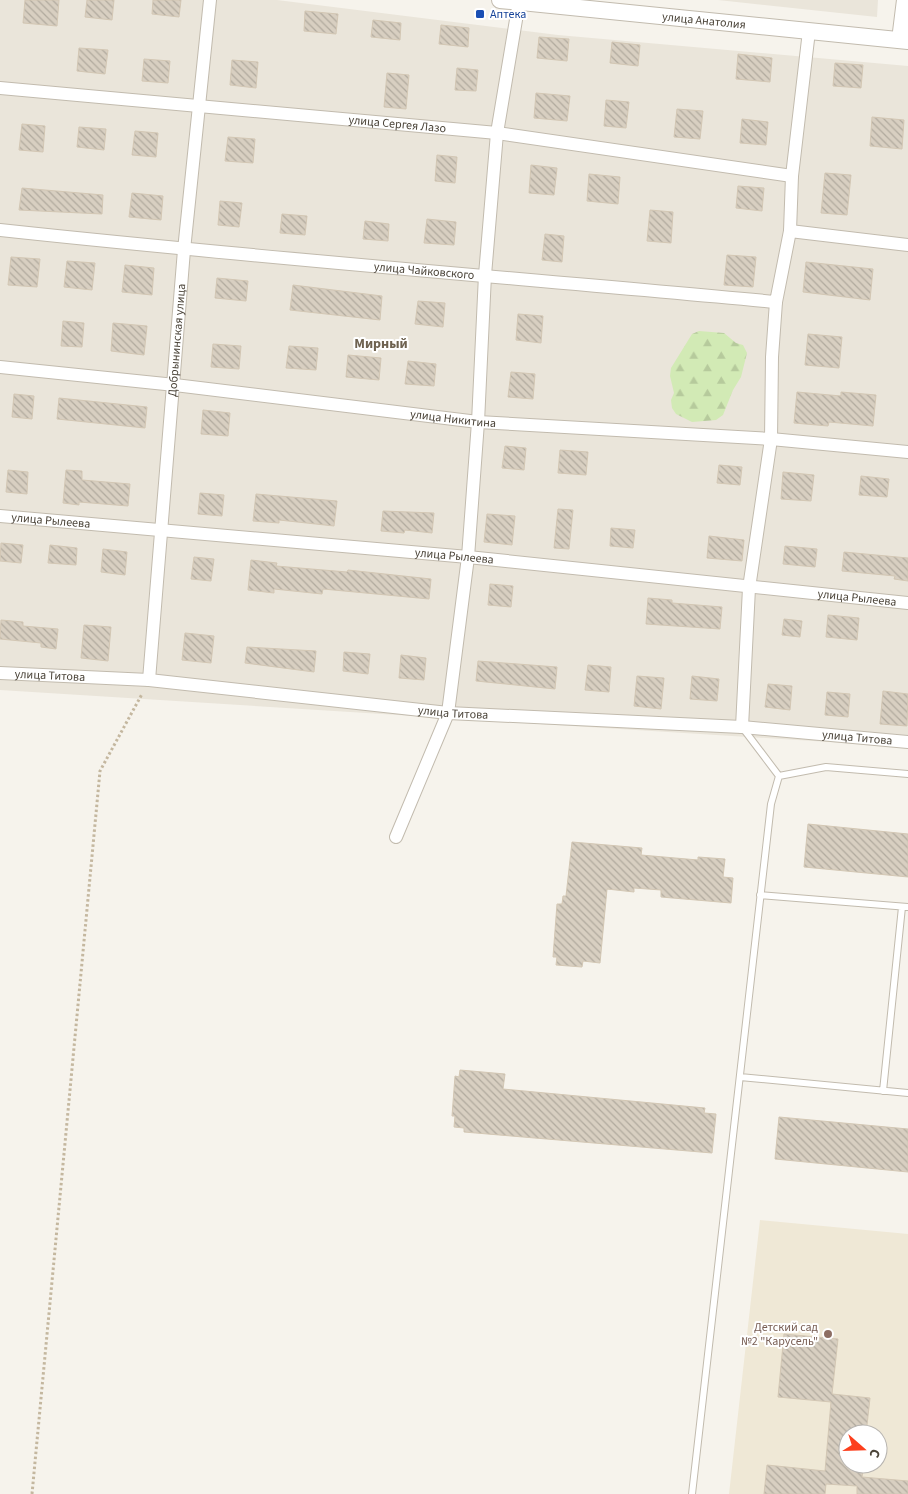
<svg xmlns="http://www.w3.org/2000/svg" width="908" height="1494" viewBox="0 0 908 1494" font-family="'Source Sans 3',sans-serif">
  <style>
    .residential { fill: #eae5da }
    .education { fill: #efe8d6; fill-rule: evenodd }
    .forest { fill: url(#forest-firs) }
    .building { fill: url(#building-back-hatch); stroke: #d3c7b4 }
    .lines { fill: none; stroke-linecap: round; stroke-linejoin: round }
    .service-casing { stroke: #c2bbae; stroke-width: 8 }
    .minor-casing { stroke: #c2bbae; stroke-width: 14 }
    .tertiary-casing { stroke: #c2bbae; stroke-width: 18 }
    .path { stroke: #c4b79f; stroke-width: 3; stroke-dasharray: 2.5 2.5; stroke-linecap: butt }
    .service { stroke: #fff; stroke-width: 6 }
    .minor { stroke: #fff; stroke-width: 12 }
    .tertiary { stroke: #fff; stroke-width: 16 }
    .transit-dot { fill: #1a4fb4; stroke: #fff; stroke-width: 2 }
    .education-dot { fill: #8d6e63; stroke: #fff; stroke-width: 2 }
    .labels { text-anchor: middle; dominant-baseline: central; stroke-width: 4; stroke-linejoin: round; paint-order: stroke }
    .transit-label { font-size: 12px; fill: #164399; stroke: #fff; text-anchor: start }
    .street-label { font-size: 12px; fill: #4b4439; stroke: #fff }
    .education-label { font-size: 12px; fill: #785e54; stroke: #fff; text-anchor: end }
    .neighbourhood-label { font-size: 14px; font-weight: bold; fill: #6e6250; stroke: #fff }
  </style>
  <defs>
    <pattern id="forest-firs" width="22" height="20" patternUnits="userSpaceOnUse" patternTransform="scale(1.25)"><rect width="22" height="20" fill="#d2eab5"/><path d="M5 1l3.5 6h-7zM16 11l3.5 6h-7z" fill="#b6ca9c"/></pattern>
    <pattern id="building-back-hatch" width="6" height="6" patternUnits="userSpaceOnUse" patternTransform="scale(1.25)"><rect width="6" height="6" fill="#d8cfc1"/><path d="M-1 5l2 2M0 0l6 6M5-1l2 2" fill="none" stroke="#b1aa9e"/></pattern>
  </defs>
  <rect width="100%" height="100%" fill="#f6f3ec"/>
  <!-- residential -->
  <path class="residential" d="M0 0H277L558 35 908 66V747L0 690Z
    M718 0H878L877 17Z"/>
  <!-- education -->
  <path class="education" d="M760 1220 908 1234V1494H729ZM848 1434H878V1464H848Z"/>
  <!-- forest -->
  <path class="forest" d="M699 331 724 333 736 343 743 345 747 353 741 377 733 390 723 415 716 420 692 422 676 414 672 408 671 400 674 393 670 376 671 368 692 334Z"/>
  <!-- building -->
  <path class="building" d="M25 0H59L57 26 23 23Z
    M87 0H114L112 20 85 17Z
    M153 0H181L179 17 152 14Z
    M305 11 338 14 336 34 304 31Z
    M373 20 401 23 400 40 371 37Z
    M441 25 469 28 468 47 439 44Z
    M539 37 569 39 567 61 537 58Z
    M612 42 640 45 638 66 610 63Z
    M79 48 108 50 105 74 77 71Z
    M738 54 772 58 770 82 736 79Z
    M144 59 170 61 168 83 142 81Z
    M232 60 258 62 256 88 230 85Z
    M835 63 863 65 861 88 833 86Z
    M457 68 478 70 476 91 455 90Z
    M387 73 409 75 406 109 384 107Z
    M536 93 570 96 567 121 534 118Z
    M606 100 629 102 626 128 604 126Z
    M677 109 703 111 700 139 674 137Z
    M872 117 904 120 902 149 870 146Z
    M742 119 768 122 766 145 740 143Z
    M22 124 45 126 43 152 19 150Z
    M79 127 106 129 104 150 77 147Z
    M135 131 158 133 156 157 132 155Z
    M228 137 255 139 253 163 225 161Z
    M437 155 457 157 455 183 435 181Z
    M531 165 557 168 554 195 529 193Z
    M825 173 851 175 847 215 821 213Z
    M589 174 620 177 618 204 587 201Z
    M738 186 764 188 762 211 736 208Z
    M22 188 103 195 102 214 19 210Z
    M132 193 163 196 161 220 129 217Z
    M220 201 242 203 239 227 218 225Z
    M650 210 673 212 671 243 647 241Z
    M282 214 307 216 305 235 280 233Z
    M427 219 456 222 454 245 424 243Z
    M365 221 389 224 388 241 363 239Z
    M545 234 564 236 562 262 542 260Z
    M727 255 756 257 753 287 724 285Z
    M11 257 40 259 37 287 8 285Z
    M67 261 95 263 92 290 64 287Z
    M806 262 873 269 870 300 803 292Z
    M125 265 154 268 152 295 122 292Z
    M217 278 248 281 246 301 215 298Z
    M293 285 382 296 380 320 290 310Z
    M418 301 445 303 443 327 415 324Z
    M518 314 543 316 541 343 516 340Z
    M63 321 84 323 82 347 61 346Z
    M113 323 147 326 144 355 111 351Z
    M808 334 842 337 839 368 805 365Z
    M213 344 241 346 239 369 211 367Z
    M289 346 318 348 316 370 286 368Z
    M348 355 381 358 379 380 346 377Z
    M408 361 436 364 434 386 405 384Z
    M511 372 535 374 533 399 508 397Z
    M797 392 841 396V392L876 395 873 426 829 422 828 426 794 423Z
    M14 394 34 396 32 419 12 417Z
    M59 398 147 407 145 428 57 419Z
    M203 410 230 413 228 436 201 434Z
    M505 446 526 448 524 470 502 468Z
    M560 450 588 452 586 475 558 473Z
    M719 465 742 467 740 485 717 483Z
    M8 470 28 472 27 494 6 492Z
    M66 470 82 471V480L130 484 128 506 79 502V505L63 503Z
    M783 472 814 475 811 501 781 499Z
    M861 476 889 479 887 497 859 495Z
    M200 493 224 495 222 516 198 514Z
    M256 494 337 501 334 526 279 520V523L253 521Z
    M558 509 573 510 569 549 554 548Z
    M383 511 434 513 432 533 405 530 404 533 381 531Z
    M487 514 515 516 512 545 484 542Z
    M611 528 635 530 633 548 610 546Z
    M709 536 744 540 742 561 707 558Z
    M1 543 23 545 21 563 0 561Z
    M50 545 77 548 76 565 48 563Z
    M785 546 817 549 815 567 783 564Z
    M103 549 127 552 125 575 101 572Z
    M844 552 908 558V581L894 579 895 576 842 571Z
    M194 557 214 559 211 581 191 579Z
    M251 560 277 563 276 566 347 572 348 570 431 579 429 599 323 589 322 594 274 589V593L248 590Z
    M490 584 513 586 511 607 488 605Z
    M648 598 672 600V603L722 607 720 629 646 624Z
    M828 615 859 618 857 640 826 637Z
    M784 619 802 621 800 637 782 635Z
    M1 620 23 622V626L58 629 56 649 41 647V643L0 639Z
    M84 625 111 627 108 661 81 658Z
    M185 633 214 636 211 663 182 660Z
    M247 647 316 651 314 672 245 663Z
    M344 652 370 654 368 674 343 671Z
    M401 655 426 658 424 680 399 678Z
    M478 661 557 667 555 689 476 681Z
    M588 665 611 667 609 692 585 690Z
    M637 676 664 678 661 709 634 706Z
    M692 676 719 679 717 701 690 699Z
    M768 684 792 686 790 710 765 707Z
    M883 691 908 694 907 726 880 724Z
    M827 692 850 694 848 717 825 715Z
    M808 824 908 834V877L804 867Z
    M572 842 642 848 641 855 698 860V857L725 859 723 877 733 878 731 903 661 897V890L634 888V892L607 889 600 963 583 961 582 967 556 965 557 957H553L557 904H562L563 896H566Z
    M460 1070 505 1074 503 1089 705 1108 704 1113 716 1114 712 1153 464 1132V1128L454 1127 455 1116H452L455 1076 459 1077Z
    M779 1117 908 1129V1172L775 1159Z
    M784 1334 838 1339 832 1394 870 1398 866 1434H848V1464H864L862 1477 908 1481V1494H857V1486L826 1484 825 1494H764L767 1465 825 1471 831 1402 778 1397Z"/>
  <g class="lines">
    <defs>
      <path id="service" d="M742 727 779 776
        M779 776 826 767 908 774
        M760 895 908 907
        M740 1077 908 1093
        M883 1091 902 907
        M692 1494 771 804 779 776"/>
      <g id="minor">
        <path id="s1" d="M0 88 497 133 792 176"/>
        <path id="s2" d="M0 230C258 258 517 278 776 302L790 231 792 176 809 31"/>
        <path d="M790 231 908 245"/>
        <path id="s3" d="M0 367 175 385 478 422 771 439 908 452"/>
        <path id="s4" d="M0 516 468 557 908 603"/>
        <path id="s5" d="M0 673 149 680 448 713 742 727 908 742"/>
        <path id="s6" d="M149 680 184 250 210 0"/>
        <path d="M742 727 749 588 771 439 772 357 776 302"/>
        <path d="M396 837 448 713 468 557 478 422 485 275 497 133 519 2"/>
      </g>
      <g id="tertiary">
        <path id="s7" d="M500 0 908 41"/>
        <path d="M900 40 905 0"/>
      </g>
    </defs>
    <!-- service casing -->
    <use href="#service" class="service-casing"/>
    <!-- minor casing -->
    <use href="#minor" class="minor-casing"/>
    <!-- tertiary casing -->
    <use href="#tertiary" class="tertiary-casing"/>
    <!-- path -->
    <path class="path" d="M32 1494 100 771 142 694"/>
    <!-- service -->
    <use href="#service" class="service"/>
    <!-- minor -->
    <use href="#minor" class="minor"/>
    <!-- tertiary -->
    <use href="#tertiary" class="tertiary"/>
  </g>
  <!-- markers -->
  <rect class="transit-dot" x="475" y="9" width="10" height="10" rx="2.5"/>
  <circle class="education-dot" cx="828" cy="1334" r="5"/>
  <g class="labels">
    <!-- transit labels -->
    <g class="transit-label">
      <text x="490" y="14">Аптека</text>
    </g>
    <!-- street labels -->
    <g class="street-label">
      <text stroke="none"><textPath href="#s7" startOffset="205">улица Анатолия</textPath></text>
      <text stroke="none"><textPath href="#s1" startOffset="399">улица Сергея Лазо</textPath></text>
      <text stroke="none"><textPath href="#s2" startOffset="426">улица Чайковского</textPath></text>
      <text stroke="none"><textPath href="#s6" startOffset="341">Добрынинская улица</textPath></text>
      <text stroke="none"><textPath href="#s3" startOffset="456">улица Никитина</textPath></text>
      <text stroke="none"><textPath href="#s4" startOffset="51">улица Рылеева</textPath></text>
      <text stroke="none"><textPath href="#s4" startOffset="456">улица Рылеева</textPath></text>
      <text stroke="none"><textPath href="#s4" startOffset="861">улица Рылеева</textPath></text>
      <text stroke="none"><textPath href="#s5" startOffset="50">улица Титова</textPath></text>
      <text stroke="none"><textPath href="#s5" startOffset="455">улица Титова</textPath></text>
      <text stroke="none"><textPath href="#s5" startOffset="860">улица Титова</textPath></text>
    </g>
    <!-- education labels -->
    <g class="education-label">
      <text x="818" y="1327">Детский сад<tspan x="818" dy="14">№2 "Карусель"</tspan></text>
    </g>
    <!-- neighbourhood labels -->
    <g class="neighbourhood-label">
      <text x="381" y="344">Мирный</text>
    </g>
  </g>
  <!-- north arrow -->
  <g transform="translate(863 1449) rotate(110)"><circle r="24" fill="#ffffff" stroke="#b7b4b0"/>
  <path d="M0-4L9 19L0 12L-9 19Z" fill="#fc3f1d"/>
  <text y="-8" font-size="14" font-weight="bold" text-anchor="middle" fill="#4b4439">С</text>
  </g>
</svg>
